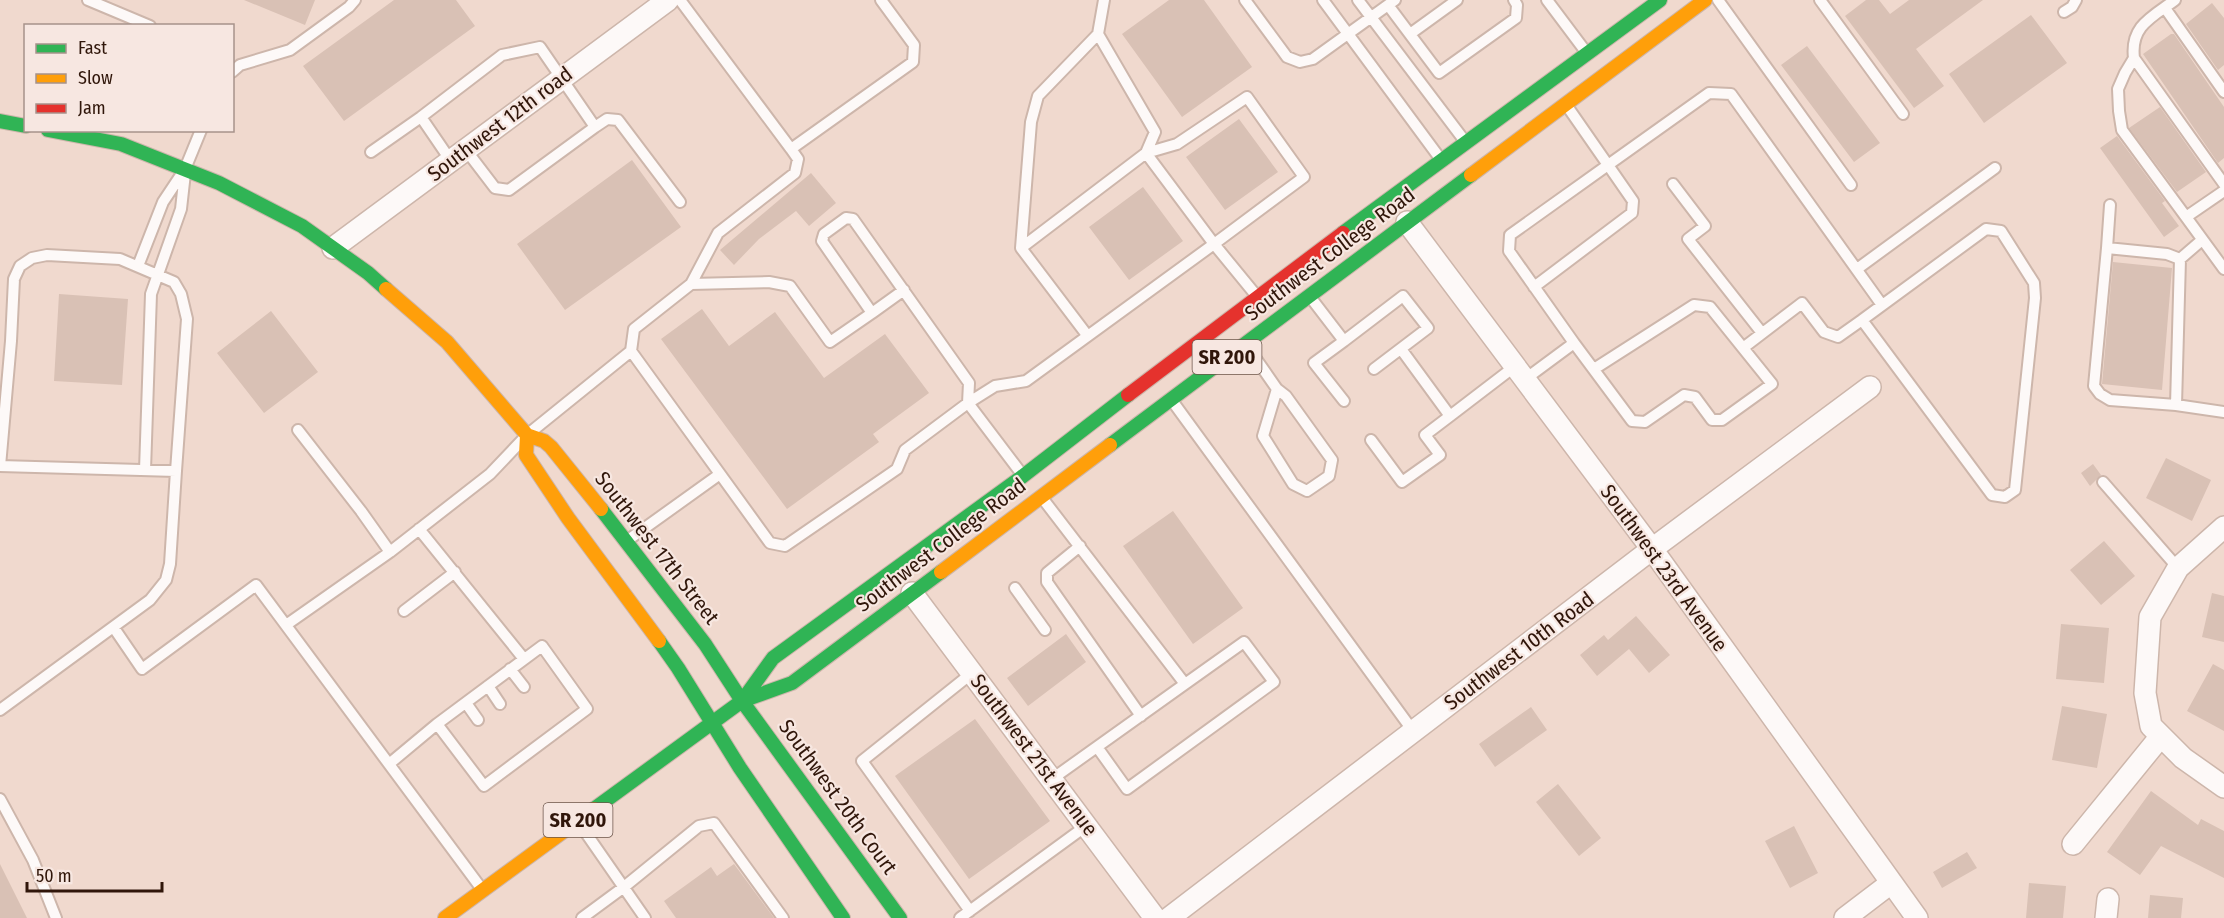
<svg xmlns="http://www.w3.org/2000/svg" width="2224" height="918" viewBox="0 0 2224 918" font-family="'Fira Sans Condensed',sans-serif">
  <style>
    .building { fill: #d9c1b5 }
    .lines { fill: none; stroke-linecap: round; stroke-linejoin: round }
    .lane-casing { stroke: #cdb6ab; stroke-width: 14 }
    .street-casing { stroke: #cdb6ab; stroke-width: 24 }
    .fast-casing { stroke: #cdb6ab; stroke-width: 16 }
    .slow-casing { stroke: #cdb6ab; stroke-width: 16 }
    .jam-casing { stroke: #cdb6ab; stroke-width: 16 }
    .lane { stroke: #fdf9f8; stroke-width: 10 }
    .street { stroke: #fdf9f8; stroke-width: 21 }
    .fast { stroke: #30b455; stroke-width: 14 }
    .slow { stroke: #ff9f0a; stroke-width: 14 }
    .jam { stroke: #e5322d; stroke-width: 14 }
    .labels { text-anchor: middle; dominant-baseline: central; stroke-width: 4.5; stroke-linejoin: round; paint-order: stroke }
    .shield { fill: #f7e7e1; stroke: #6c554a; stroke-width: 1.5 }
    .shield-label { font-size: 20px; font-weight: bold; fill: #30160a }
    .street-label { font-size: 21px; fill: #30160a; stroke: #f7e7e1 }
  </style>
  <rect width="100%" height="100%" fill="#f0d9ce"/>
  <!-- building -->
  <path class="building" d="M244 0H315L305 25Z
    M394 0H456L475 26 344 121 303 66Z
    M1169 0H1204L1252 67 1182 117 1122 34Z
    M1866 0H1879L1890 14 1909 0H1983L1916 49 1944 86 1914 108 1845 16Z
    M2212 3 2224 18V65L2218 70 2186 24Z
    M2031 15 2067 63 1984 123 1949 74Z
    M2171 34H2174L2224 107V158L2218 163 2143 54Z
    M1807 46 1880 143 1854 162 1781 65Z
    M2160 107 2206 172 2177 192 2129 128Z
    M1239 119 1278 172 1225 210 1186 157Z
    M2117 136 2165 201 2162 203 2179 226 2164 237 2100 148Z
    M632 160 681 227 565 310 517 244Z
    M811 173 836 203 809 226 796 211 759 239 734 265 720 250Z
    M1143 187 1183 241 1129 280 1089 227Z
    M2113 262 2172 268 2162 390 2102 384Z
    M59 294 128 299 122 385 54 381Z
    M702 309 729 346 775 312 824 378 885 334 929 393 873 434 879 442 787 509 661 339Z
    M271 311 318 372 264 413 217 353Z
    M2166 458 2211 480 2192 521 2146 498Z
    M2093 464 2101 475 2090 486 2081 473Z
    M1173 511 1243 608 1193 644 1123 546Z
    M2104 541 2135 576 2101 605 2070 570Z
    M2212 593 2224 596V642L2202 637Z
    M1636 616 1670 655 1649 673 1629 649 1597 676 1580 655 1604 635 1608 640Z
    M2061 624 2109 628 2104 683 2056 679Z
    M1066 634 1086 662 1028 706 1007 678Z
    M2213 664 2224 670V731L2187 711Z
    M2062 706 2107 714 2097 768 2052 760Z
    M1531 707 1547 730 1495 767 1479 744Z
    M975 719 1050 821 969 879 895 776Z
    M1558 784 1601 838 1579 856 1536 802Z
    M2151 791 2198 825 2201 819 2224 831V878L2161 846 2140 875 2107 852Z
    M1794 826 1818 873 1790 888 1765 841Z
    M1967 852 1977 868 1942 888 1933 872Z
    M0 864 27 918H0Z
    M734 864 774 918H676L664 901 711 867 717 876Z
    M2029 883 2066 886 2063 918H2026Z
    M2150 895 2183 898 2181 918H2148Z"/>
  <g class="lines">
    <defs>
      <path id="lane" d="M88 0 150 26
        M680 0 791 149 913 62 914 45 881 0
        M1245 0 1287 57 1300 62 1313 59 1395 0
        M1323 0 1439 157
        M1358 0 1464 140
        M1547 0 1586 52
        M1718 0 1851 185
        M1820 0 1903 114
        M2175 0C2152 17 2130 26 2134 58L2224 184
        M1388 5 1439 73 1516 18 1517 5 1514 0
        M2165 8 2224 92
        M2064 12 2072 7 2076 0
        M1410 34 1457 0
        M2134 58 2125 73 2118 89 2119 111 2122 130 2186 217 2224 191
        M232 72 240 65 290 50 349 7 355 0
        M421 117 502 55 540 47 595 127 509 190 495 188 466 150
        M595 127 607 119 618 120 680 202
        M371 152 421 117 451 161
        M1673 184 1705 226 1688 239 1762 333
        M2186 217 2224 269
        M2202 240 2180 259 2176 405 2224 412
        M1021 248 1146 153 1177 144 1247 97 1304 177 1214 244 1146 153 1155 132 1098 34
        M2107 248 2110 205
        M138 266 163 202 185 169 201 130
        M1857 269 1995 168
        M691 284 769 282 790 286 830 342 872 313 822 241 824 234 846 218 853 219 969 383 968 403 1021 473
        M1534 287 1632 213 1633 201 1608 165 1709 93 1731 94 1882 305
        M1311 298 1344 341 1403 296 1428 328 1374 369
        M872 313 904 290
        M1087 335 1021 248 1031 122 1038 96 1098 34 1104 0
        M1574 343 1632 421 1645 422 1684 395 1695 397 1712 420H1722L1772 384 1743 348 1802 303 1824 332 1838 337 1862 320 1992 495 2005 497 2015 490 2035 298 2034 283 2001 231 1986 229 1862 320
        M1247 346 1277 389 1263 436 1293 484 1307 491 1329 476 1332 460 1286 396 1277 389
        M631 351 770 543 785 546 897 469 905 450 968 403 995 386 1026 381 1214 244 1255 294
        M1594 369 1694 305 1710 307 1743 348
        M1524 380 1574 343 1509 251 1510 235 1608 165 1567 106
        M1344 401 1314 363 1344 341
        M1173 402 1413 731
        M2176 405 2110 400 2100 394 2094 386 2107 248 2167 254 2180 259
        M1450 416 1514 367
        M298 430 361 511 390 552
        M1371 440 1402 482 1440 455 1425 435 1450 416 1401 349
        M0 466 176 471 187 319 181 294 174 282 120 259 47 255 32 258 20 266 14 279 11 341 0 466
        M145 470 151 294 181 209 185 173
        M2103 482 2178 568
        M1043 499 1185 684 1052 779
        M419 529 524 659
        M628 540 720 474
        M1080 546 1047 573V582L1141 716
        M1015 588 1045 630
        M404 611 455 572
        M286 625 390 552 490 474 527 435 631 351 634 329 691 284 718 233 795 173 798 159 791 149
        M114 628 142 669 256 585 481 888
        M510 669 524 687
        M488 686 500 704
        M466 703 478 720
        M0 710 150 600 166 580 170 564 176 471
        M1097 747 1127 789 1274 682 1244 642 1185 684
        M389 764 437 724 542 646 587 709 484 786 437 724
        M0 799 33 860 56 918
        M579 823 645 918
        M970 911 862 761 972 673
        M582 918 624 887 699 826 714 823 783 918
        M960 918 1086 826"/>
      <path id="street" d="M1407 222 1652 549 1917 918
        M333 248 668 0
        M2224 527 2178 568 2150 617 2145 693 2151 726 2183 758 2224 787
        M912 593 1155 918
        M2073 844 2161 736
        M1169 918 1652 549 1870 387
        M1845 918 1891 883
        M2106 918 2108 899"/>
      <path id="fast" d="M0 121 26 126
        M48 130 121 144 219 183 302 226 368 273 386 289
        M1343 233 1660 0
        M1110 445 1471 175
        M601 509 705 644 742 701 900 918
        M659 641 678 668 740 768 843 918
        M742 701 773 658 1023 476 1128 395
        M594 809 742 701 792 683 941 572"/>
      <path id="slow" d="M1471 175 1705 0
        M386 289 447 342 527 435 544 441 551 447 601 509
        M527 435 526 455 568 518 659 641
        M941 572 1110 445
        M445 918 594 809"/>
      <path id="jam" d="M1128 395 1343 233"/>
    </defs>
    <!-- lane casing -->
    <use href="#lane" class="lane-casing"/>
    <!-- street casing -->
    <use href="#street" class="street-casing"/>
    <!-- fast casing -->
    <use href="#fast" class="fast-casing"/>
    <!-- slow casing -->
    <use href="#slow" class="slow-casing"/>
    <!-- jam casing -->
    <use href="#jam" class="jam-casing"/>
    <!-- lane -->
    <use href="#lane" class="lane"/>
    <!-- street -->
    <use href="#street" class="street"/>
    <!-- fast -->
    <use href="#fast" class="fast"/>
    <!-- slow -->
    <use href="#slow" class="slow"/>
    <!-- jam -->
    <use href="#jam" class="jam"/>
  </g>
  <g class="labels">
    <!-- shield labels -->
    <g class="shield">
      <rect x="1192.5" y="340" width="69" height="34" rx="4.5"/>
      <rect x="543.5" y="803" width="69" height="34" rx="4.5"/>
    </g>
    <g class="shield-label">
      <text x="1227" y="357">SR 200</text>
      <text x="578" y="820">SR 200</text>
    </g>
    <!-- street labels -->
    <g class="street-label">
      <text transform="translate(500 124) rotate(-37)">Southwest 12th road</text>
      <text transform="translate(1330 254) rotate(-37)">Southwest College Road</text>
      <text transform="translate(941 545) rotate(-37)">Southwest College Road</text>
      <text transform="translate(657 548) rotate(52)">Southwest 17th Street</text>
      <text transform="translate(1664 568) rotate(54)">Southwest 23rd Avenue</text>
      <text transform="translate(1519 651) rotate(-37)">Southwest 10th Road</text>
      <text transform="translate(1034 755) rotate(53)">Southwest 21st Avenue</text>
      <text transform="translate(838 797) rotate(54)">Southwest 20th Court</text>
    </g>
  </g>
  <!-- legend -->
  <rect x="24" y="24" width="210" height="108" fill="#f7e7e1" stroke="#a7938b" stroke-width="1.5"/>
  <rect x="36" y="44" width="30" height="9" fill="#30b455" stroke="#a7938b" stroke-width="1.5"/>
  <text x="78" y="54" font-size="18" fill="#30160a">Fast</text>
  <rect x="36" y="74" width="30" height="9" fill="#ff9f0a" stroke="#a7938b" stroke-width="1.5"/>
  <text x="78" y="84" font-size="18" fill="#30160a">Slow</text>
  <rect x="36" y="104" width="30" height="9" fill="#e5322d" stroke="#a7938b" stroke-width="1.5"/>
  <text x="78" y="114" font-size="18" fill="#30160a">Jam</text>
  <!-- scale -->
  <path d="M27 882v9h135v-9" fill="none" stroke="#30160a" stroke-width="3"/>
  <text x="36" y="882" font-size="18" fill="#30160a" stroke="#f7e7e1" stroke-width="4.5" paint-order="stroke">50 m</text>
</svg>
